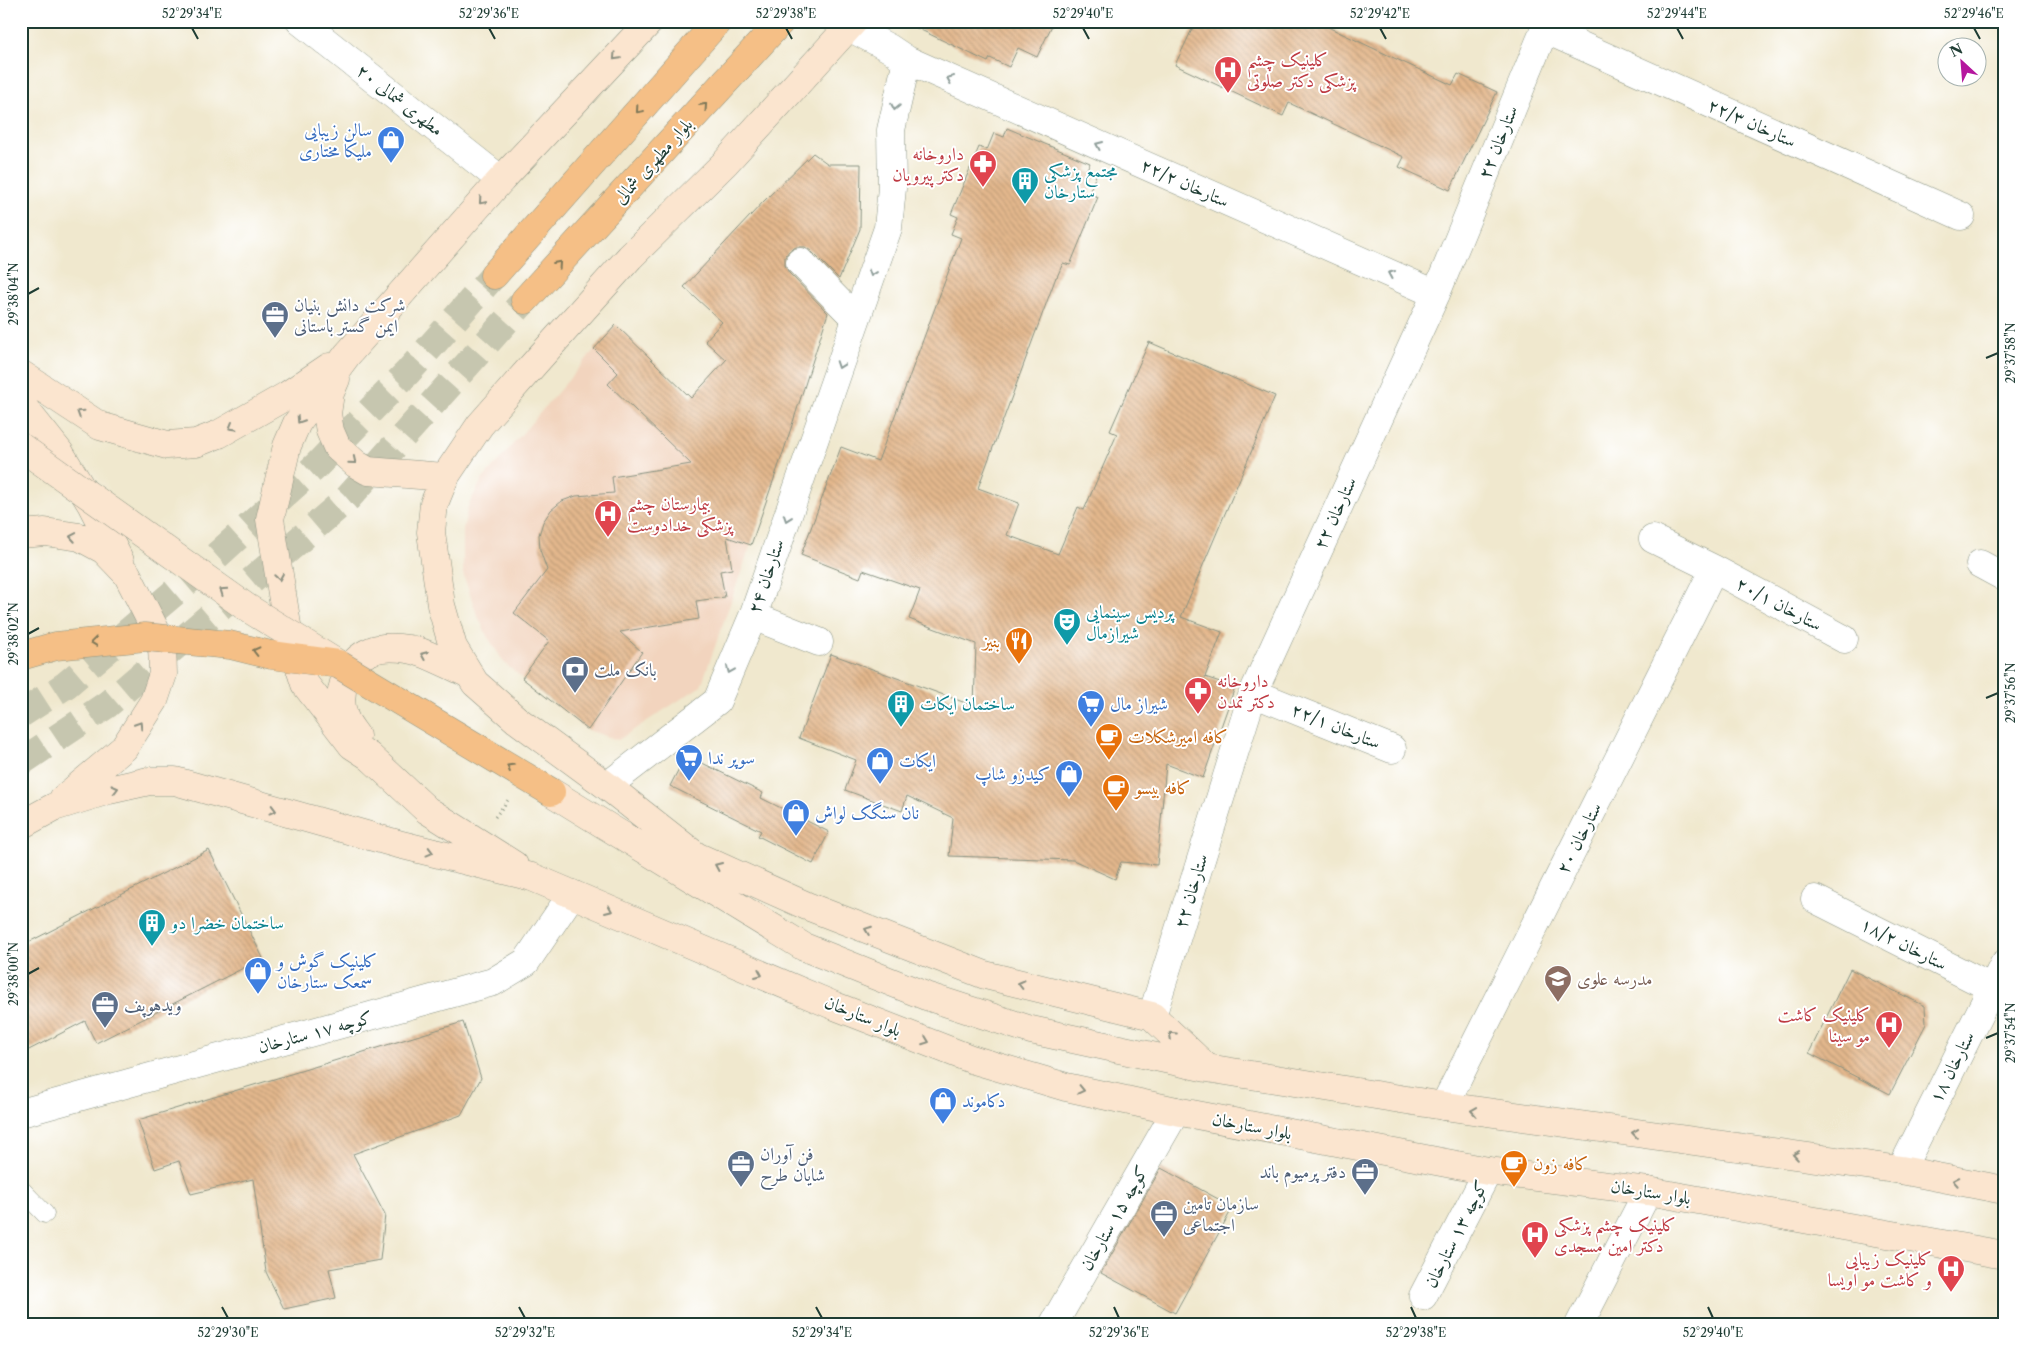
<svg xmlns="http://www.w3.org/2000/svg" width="2025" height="1346" viewBox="0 0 2025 1346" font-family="'Libre Caslon Text',Amiri,serif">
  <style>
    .built { fill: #f2d4be }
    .building { fill: url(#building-back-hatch) }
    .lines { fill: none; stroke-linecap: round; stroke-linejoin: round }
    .primary-tunnel { stroke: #c6c6af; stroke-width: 28; stroke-dasharray: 28 14; stroke-linecap: butt }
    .lane-casing { stroke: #889281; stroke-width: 19 }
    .street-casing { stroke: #889281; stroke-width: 29 }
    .secondary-casing { stroke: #889281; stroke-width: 29 }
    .primary-casing { stroke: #889281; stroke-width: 29 }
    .path { stroke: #889281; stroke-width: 3; stroke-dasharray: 1 4; stroke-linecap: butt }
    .lane { stroke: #fff; stroke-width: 18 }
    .street { stroke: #fff; stroke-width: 28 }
    .secondary { stroke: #fbe5cf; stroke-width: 28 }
    .primary { stroke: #f5bf86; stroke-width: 28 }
    .secondary-bridge-casing { stroke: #889281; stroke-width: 29; stroke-linecap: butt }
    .primary-bridge-casing { stroke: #889281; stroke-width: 29; stroke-linecap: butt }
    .secondary-bridge { stroke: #fbe5cf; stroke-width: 28 }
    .primary-bridge { stroke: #f5bf86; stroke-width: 28 }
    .oneway { stroke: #8d9182 }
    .oneway2 { stroke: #8f9e9a }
    .oneway3 { stroke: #7f7859 }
    .ticks { fill: none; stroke: #1f3d34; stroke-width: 2 }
    .labels { text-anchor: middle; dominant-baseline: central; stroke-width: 4; stroke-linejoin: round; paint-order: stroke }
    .health-label { font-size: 18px; fill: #be3a42; stroke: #fff; text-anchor: start }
    .street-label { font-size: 18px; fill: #1f3d34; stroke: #fff }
    .shop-label { font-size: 18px; fill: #366cbe; stroke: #fff; text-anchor: start }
    .culture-label { font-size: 18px; fill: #0d838f; stroke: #fff; text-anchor: start }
    .service-label { font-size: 18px; fill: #4e5e75; stroke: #fff; text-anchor: start }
    .food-label { font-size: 18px; fill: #c56008; stroke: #fff; text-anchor: start }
    .education-label { font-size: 18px; fill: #785e54; stroke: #fff; text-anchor: start }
    .neatline { fill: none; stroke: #1f3d34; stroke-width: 2 }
    .ticks-label { font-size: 12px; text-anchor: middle; fill: #1f3d34 }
  </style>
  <defs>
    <pattern id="building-back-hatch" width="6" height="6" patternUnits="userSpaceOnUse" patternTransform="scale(1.25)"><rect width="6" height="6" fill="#e4b88d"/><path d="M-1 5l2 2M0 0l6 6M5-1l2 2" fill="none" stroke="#b89774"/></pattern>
  </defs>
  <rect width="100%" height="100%" fill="#fff"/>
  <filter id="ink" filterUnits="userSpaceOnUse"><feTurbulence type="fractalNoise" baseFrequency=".02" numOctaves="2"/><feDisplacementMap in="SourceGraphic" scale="10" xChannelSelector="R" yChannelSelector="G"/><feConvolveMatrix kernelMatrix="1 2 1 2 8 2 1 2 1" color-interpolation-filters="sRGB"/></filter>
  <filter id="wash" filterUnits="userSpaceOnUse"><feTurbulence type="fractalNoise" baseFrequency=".0096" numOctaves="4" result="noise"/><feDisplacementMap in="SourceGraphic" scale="20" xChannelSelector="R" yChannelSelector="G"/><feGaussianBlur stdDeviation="1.12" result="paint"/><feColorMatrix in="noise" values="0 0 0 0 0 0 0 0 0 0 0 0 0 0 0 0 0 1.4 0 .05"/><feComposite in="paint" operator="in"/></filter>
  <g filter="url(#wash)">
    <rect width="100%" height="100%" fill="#f0e8ce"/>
    <!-- built -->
    <path class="built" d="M616 325 774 479 701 686 618 740 588 730 505 664 487 636 476 612 463 574V530L468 506 482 480Z"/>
    <g id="blocks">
      <!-- building -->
      <path class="building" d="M902 21H1054L1037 57 1018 48 1009 67 990 58 988 62Z
        M1196 21H1315L1452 85 1458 74 1497 92 1450 190 1399 167 1404 157 1289 103 1283 116 1175 65Z
        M1007 128 1090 163 1086 171 1096 175 1089 193 1098 197 1070 265 1063 263 1057 277H1056L978 488 1019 503 1007 535 1058 554 1078 507 1084 510 1117 434 1110 431 1149 342 1275 396 1181 617 1222 632 1205 677 1235 687 1203 778 1166 764 1157 865 1121 862 1115 879 1073 860 949 856 953 818 907 796 902 811 845 790 856 760 799 738 831 654 974 706 976 644 909 619 920 590 863 570 860 578 801 555 841 447 878 461 961 238 951 234 958 217 951 214 979 147 987 150 994 133 1004 137Z
        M813 153 828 164H861L860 229 839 279 811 251 805 247H796L789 251 785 257V265L789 273 828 313 784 450 751 545 727 537 732 569 720 571 725 597 696 601 699 619 620 632 642 652 588 730 522 678 549 641 514 613 547 570 540 550 539 535 543 522 551 510 562 501 576 496 614 493 612 477 691 464 608 384 618 373 594 349 616 325 691 398 726 360 705 341 722 322 684 287 764 201Z
        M686 755 763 793 761 798 829 832 813 864 758 836 761 831 670 786Z
        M209 850 263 958 96 1043 85 1021 21 1054V946Z
        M1850 969 1925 1006 1926 1024 1890 1094 1809 1053Z
        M463 1022 481 1078 461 1115 353 1154 385 1215 380 1260 329 1269 336 1298 284 1309 266 1272 253 1179 191 1194 179 1161 155 1169 138 1120Z
        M1161 1168 1233 1207 1175 1313 1101 1273Z"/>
    </g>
  </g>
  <g filter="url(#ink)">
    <use href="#blocks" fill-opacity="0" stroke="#889281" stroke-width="1"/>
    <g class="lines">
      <!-- primary-tunnel -->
      <path class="primary-tunnel" d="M21 714 66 685 203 568 316 466 408 372 494 275
        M21 762 108 704 348 498 525 300"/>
      <defs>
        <path id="lane" d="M21 1189 45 1214"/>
        <path id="street" d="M300 21 501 180
          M849 27 889 48 907 60 1436 294
          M1544 29 1961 216
          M800 262 856 319
          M1653 539 1714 569 1844 639
          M1980 564 2004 577
          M753 616 819 642
          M1253 693 1392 749
          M607 786 717 701 753 616 888 228 892 188 891 130 907 60
          M1815 899 1992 988
          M1152 1016 1253 693 1436 294 1548 21
          M1444 1106 1714 569
          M21 1113 493 982 526 962 572 894
          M1901 1170 2004 964
          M1423 1296 1488 1171
          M1053 1325 1176 1111
          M1579 1325 1648 1191"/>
        <path id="secondary" d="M854 21 725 163 630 257 542 355 480 425 445 477 434 504 431 532 441 605 453 647 475 683 517 720 607 786 696 856 807 906 985 975 1152 1016 1207 1068
          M21 374 100 426 167 445 196 443 219 434 286 396 329 367
          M336 379 330 393 327 414 330 431 337 447 356 464 368 471 445 477
          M21 404 60 453 91 504 120 561
          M21 534 45 532 80 537 104 550 127 574 162 643 163 674 154 701 124 748 63 799
          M356 736C352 730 346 723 344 716 336 693 347 660 371 651 383 646 396 647 408 649 425 651 452 667 469 674
          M551 792 804 947 926 996 1031 1030 1207 1068 1444 1106 1901 1170 2004 1190
          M21 825 54 807 109 790 149 781H175L398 844 532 877 835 1006 971 1059 1066 1087 1176 1111 1488 1171 1648 1191 2004 1255
          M514 865 427 810 369 756 352 745 305 684 288 631 270 519 287 446 297 423 347 355 501 180 650 21"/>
        <path id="primary" d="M494 275 718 21
          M525 300 781 21"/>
      </defs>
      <!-- lane casing -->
      <use href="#lane" class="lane-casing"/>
      <!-- street casing -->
      <use href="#street" class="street-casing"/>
      <!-- secondary casing -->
      <use href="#secondary" class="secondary-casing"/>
      <!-- primary casing -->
      <use href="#primary" class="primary-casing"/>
      <!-- path -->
      <path class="path" d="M495 817 508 800"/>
      <!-- lane -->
      <use href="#lane" class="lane"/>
      <!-- street -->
      <use href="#street" class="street"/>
      <!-- secondary -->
      <use href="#secondary" class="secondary"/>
      <!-- primary -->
      <use href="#primary" class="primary"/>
      <defs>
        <path id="secondary-bridge" d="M21 447 246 607 338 664"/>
        <path id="primary-bridge" d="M21 656 56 646 145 637 230 645 271 655 338 664 551 792"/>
      </defs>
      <!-- secondary-bridge casing -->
      <use href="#secondary-bridge" class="secondary-bridge-casing"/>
      <!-- primary-bridge casing -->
      <use href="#primary-bridge" class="primary-bridge-casing"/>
      <!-- secondary-bridge -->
      <use href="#secondary-bridge" class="secondary-bridge"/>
      <!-- primary-bridge -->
      <use href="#primary-bridge" class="primary-bridge"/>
    </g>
    <!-- one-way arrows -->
    <defs><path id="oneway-chevron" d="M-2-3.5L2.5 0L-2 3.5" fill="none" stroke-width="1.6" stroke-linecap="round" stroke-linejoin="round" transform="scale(1.25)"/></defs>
    <g class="oneway">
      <use href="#oneway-chevron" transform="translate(616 57) rotate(133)"/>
      <use href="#oneway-chevron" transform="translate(482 201) rotate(131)"/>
      <use href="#oneway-chevron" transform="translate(80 413) rotate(-147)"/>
      <use href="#oneway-chevron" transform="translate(300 420) rotate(123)"/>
      <use href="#oneway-chevron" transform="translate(232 427) rotate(150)"/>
      <use href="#oneway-chevron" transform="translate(353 461) rotate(39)"/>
      <use href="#oneway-chevron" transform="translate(73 537) rotate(-170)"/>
      <use href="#oneway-chevron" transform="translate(279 577) rotate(81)"/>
      <use href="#oneway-chevron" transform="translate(223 591) rotate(-145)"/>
      <use href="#oneway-chevron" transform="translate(424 655) rotate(-157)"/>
      <use href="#oneway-chevron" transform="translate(139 725) rotate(-58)"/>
      <use href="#oneway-chevron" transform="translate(115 789) rotate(-14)"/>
      <use href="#oneway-chevron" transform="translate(273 810) rotate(15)"/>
      <use href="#oneway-chevron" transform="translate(430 852) rotate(15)"/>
      <use href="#oneway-chevron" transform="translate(718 866) rotate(-156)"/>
      <use href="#oneway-chevron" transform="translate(609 910) rotate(23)"/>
      <use href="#oneway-chevron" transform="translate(868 930) rotate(-159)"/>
      <use href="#oneway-chevron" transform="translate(759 974) rotate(23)"/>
      <use href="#oneway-chevron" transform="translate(1021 984) rotate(-166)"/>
      <use href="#oneway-chevron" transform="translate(1172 1035) rotate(-137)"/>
      <use href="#oneway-chevron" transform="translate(926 1041) rotate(21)"/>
      <use href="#oneway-chevron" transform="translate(1081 1090) rotate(13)"/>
      <use href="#oneway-chevron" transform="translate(1474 1111) rotate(-172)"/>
      <use href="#oneway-chevron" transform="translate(1635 1133) rotate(-172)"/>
      <use href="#oneway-chevron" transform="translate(1796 1155) rotate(-172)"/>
      <use href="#oneway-chevron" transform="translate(1956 1181) rotate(-169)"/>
    </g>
    <g class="oneway2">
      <use href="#oneway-chevron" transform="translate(950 79) rotate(-156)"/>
      <use href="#oneway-chevron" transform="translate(895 107) rotate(101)"/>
      <use href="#oneway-chevron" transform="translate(1099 145) rotate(-156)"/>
      <use href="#oneway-chevron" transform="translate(872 273) rotate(109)"/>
      <use href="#oneway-chevron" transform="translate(1391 274) rotate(-156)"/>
      <use href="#oneway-chevron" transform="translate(840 365) rotate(109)"/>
      <use href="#oneway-chevron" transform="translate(787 518) rotate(109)"/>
      <use href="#oneway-chevron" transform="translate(730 670) rotate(113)"/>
    </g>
    <g class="oneway3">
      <use href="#oneway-chevron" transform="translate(704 106) rotate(-48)"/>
      <use href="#oneway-chevron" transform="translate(639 110) rotate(131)"/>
      <use href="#oneway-chevron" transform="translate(558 264) rotate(-48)"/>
      <use href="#oneway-chevron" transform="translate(94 642) rotate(173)"/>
      <use href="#oneway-chevron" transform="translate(256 651) rotate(-166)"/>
      <use href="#oneway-chevron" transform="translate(510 767) rotate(-149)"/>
    </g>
  </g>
  <!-- ticks -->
  <path class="ticks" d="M192 28 198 39M489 28 495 39M786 28 792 39M1083 28 1089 39M1380 28 1386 39M1677 28 1683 39M1974 28 1980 39M28 294 39 288M1986 358 1998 353M28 634 39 628M1986 698 1998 693M28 974 39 968M1986 1038 1998 1033M222 1307 228 1318M519 1307 525 1318M816 1307 822 1318M1114 1307 1119 1318M1411 1307 1416 1318M1708 1307 1713 1318"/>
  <!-- icons -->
  <defs>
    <symbol id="hospital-pin" viewBox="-11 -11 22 30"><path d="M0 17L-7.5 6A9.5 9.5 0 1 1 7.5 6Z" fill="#e0444e" stroke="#fff"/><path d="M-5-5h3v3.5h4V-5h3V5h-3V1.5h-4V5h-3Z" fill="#fff"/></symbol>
    <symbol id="shop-pin" viewBox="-11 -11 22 30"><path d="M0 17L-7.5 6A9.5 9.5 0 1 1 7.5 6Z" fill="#3f7fe0" stroke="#fff"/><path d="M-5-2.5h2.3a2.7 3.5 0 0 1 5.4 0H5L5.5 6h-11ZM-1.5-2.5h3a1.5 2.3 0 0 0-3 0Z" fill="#fff"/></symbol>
    <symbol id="pharmacy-pin" viewBox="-11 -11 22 30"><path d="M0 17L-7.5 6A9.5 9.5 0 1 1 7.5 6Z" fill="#e0444e" stroke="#fff"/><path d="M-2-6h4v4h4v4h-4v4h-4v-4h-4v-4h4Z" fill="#fff"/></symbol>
    <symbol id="building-pin" viewBox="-11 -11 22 30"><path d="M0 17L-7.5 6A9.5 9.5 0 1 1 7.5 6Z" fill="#0f9aa8" stroke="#fff"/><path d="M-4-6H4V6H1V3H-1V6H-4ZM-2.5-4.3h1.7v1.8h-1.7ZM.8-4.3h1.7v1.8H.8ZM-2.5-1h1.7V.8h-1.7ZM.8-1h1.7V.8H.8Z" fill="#fff"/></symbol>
    <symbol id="office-pin" viewBox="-11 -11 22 30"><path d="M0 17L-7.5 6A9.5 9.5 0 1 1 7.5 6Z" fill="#5c6f8a" stroke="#fff"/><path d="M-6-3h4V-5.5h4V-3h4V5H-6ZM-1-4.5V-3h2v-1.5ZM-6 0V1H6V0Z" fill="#fff"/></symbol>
    <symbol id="theatre-pin" viewBox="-11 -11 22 30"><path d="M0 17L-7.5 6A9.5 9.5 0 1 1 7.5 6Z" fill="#0f9aa8" stroke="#fff"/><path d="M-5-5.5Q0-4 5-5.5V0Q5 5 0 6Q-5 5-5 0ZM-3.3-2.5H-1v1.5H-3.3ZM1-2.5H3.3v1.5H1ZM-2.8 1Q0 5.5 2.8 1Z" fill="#fff"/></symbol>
    <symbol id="restaurant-pin" viewBox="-11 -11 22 30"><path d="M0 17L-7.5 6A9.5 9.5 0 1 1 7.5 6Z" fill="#e8710a" stroke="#fff"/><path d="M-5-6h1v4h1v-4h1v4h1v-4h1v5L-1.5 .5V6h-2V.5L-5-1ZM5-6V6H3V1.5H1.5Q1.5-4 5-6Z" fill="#fff"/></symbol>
    <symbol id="bank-pin" viewBox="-11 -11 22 30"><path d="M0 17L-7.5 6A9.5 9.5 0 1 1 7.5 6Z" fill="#5c6f8a" stroke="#fff"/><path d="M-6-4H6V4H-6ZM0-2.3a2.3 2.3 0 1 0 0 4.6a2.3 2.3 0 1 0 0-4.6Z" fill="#fff"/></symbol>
    <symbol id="supermarket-pin" viewBox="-11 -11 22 30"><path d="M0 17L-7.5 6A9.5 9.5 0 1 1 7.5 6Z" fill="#3f7fe0" stroke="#fff"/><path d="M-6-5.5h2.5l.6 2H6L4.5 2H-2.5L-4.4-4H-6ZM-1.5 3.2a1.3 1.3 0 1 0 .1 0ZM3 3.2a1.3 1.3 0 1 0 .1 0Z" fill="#fff"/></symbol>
    <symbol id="cafe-pin" viewBox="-11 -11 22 30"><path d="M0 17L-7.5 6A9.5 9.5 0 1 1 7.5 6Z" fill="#e8710a" stroke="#fff"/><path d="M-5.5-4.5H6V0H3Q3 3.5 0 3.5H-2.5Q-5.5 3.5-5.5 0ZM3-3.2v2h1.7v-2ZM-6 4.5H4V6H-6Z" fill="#fff"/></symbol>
    <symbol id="school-pin" viewBox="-11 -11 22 30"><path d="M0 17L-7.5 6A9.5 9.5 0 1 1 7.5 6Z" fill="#8d6e63" stroke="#fff"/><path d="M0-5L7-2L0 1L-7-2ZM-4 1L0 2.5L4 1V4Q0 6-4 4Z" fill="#fff"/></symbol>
  </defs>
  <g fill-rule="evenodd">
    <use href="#hospital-pin" x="1212" y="54" width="32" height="43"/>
    <use href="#shop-pin" x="375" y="124" width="32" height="43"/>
    <use href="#pharmacy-pin" x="967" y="148" width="32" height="43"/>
    <use href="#building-pin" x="1009" y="165" width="32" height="43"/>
    <use href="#office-pin" x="259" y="299" width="32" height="43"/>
    <use href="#hospital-pin" x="592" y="498" width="32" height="43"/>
    <use href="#theatre-pin" x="1051" y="606" width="32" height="43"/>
    <use href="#restaurant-pin" x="1003" y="625" width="32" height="43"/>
    <use href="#bank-pin" x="559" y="654" width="32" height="43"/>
    <use href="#pharmacy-pin" x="1182" y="675" width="32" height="43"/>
    <use href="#building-pin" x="885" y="688" width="32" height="43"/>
    <use href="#supermarket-pin" x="1075" y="688" width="32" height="43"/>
    <use href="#cafe-pin" x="1093" y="721" width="32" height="43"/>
    <use href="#supermarket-pin" x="673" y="742" width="32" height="43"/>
    <use href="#shop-pin" x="864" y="745" width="32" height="43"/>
    <use href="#shop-pin" x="1053" y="758" width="32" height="43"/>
    <use href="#cafe-pin" x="1100" y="772" width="32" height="43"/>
    <use href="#shop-pin" x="780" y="797" width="32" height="43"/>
    <use href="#building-pin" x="136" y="907" width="32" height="43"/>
    <use href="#shop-pin" x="242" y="955" width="32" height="43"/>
    <use href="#school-pin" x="1542" y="963" width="32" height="43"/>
    <use href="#office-pin" x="89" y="989" width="32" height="43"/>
    <use href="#hospital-pin" x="1873" y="1009" width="32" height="43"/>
    <use href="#shop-pin" x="927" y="1085" width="32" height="43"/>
    <use href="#office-pin" x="725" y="1148" width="32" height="43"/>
    <use href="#cafe-pin" x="1498" y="1148" width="32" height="43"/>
    <use href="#office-pin" x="1349" y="1156" width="32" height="43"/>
    <use href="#office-pin" x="1148" y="1198" width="32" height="43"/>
    <use href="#hospital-pin" x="1519" y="1219" width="32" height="43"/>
    <use href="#hospital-pin" x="1935" y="1253" width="32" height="43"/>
  </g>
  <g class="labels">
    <!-- health labels -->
    <g class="health-label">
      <text x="1247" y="60">کلینیک چشم<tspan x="1247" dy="21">پزشکی دکتر صلوتی</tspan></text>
      <text x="964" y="154" text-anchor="end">داروخانه<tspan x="964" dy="21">دکتر پیرویان</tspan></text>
      <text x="627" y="504">بیمارستان چشم<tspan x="627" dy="21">پزشکی خدادوست</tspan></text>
      <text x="1217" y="681">داروخانه<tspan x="1217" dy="21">دکتر تمدن</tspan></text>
      <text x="1870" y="1015" text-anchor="end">کلینیک کاشت<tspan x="1870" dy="21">مو سینا</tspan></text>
      <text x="1554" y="1225">کلینیک چشم پزشکی<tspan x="1554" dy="21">دکتر امین مسجدی</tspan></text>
      <text x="1932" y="1259" text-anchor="end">کلینیک زیبایی<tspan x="1932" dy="21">و کاشت مو اویسا</tspan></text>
    </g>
    <!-- street labels -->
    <g class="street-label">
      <text transform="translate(400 100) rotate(38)">۲۰ مطهری شمالی</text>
      <text transform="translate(1752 123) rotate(24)">۲۲/۳ ستارخان</text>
      <text transform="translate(1498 142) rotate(-68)">۲۲ ستارخان</text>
      <text transform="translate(653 161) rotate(-48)">بلوار مطهرى شمالى</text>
      <text transform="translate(1185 183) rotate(24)">۲۲/۲ ستارخان</text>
      <text transform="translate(1335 513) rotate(-65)">۲۲ ستارخان</text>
      <text transform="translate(766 576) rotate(-71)">۲۴ ستارخان</text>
      <text transform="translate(1779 604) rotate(28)">۲۰/۱ ستارخان</text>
      <text transform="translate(1336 726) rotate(22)">۲۲/۱ ستارخان</text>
      <text transform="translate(1579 838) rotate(-63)">۲۰ ستارخان</text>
      <text transform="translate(1191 891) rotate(-73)">۲۲ ستارخان</text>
      <text transform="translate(1904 944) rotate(27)">۱۸/۲ ستارخان</text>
      <text transform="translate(863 1016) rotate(22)">بلوار ستارخان</text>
      <text transform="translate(315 1032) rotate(-15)">کوچه ۱۷ ستارخان</text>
      <text transform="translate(1952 1067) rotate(-63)">۱۸ ستارخان</text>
      <text transform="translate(1252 1126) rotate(11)">بلوار ستارخان</text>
      <text transform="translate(1651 1192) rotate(9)">بلوار ستارخان</text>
      <text transform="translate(1114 1218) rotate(-60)">کوچه ۱۵ ستارخان</text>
      <text transform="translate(1456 1234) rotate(-63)">کوچه ۱۳ ستارخان</text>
    </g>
    <!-- shop labels -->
    <g class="shop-label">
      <text x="372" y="130" text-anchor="end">سالن زیبایی<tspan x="372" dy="21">ملیکا مختاری</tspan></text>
      <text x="1110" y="704">شیراز مال</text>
      <text x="708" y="758">سوپر ندا</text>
      <text x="899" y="761">ايكات</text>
      <text x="1050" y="774" text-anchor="end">کیدزو شاپ</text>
      <text x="815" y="813">نان سنگک لواش</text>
      <text x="277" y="961">کلینیک گوش و<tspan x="277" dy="21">سمعک ستارخان</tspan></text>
      <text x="962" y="1101">دکاموند</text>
    </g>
    <!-- culture labels -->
    <g class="culture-label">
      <text x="1044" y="171">مجتمع پزشکی<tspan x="1044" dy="21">ستارخان</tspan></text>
      <text x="1086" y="612">پردیس سینمایی<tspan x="1086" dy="21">شیرازمال</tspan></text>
      <text x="920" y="704">ساختمان ایکات</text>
      <text x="171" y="923">ساختمان خضرا دو</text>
    </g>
    <!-- service labels -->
    <g class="service-label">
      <text x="294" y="305">شرکت دانش بنیان<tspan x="294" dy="21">ایمن گستر باستانی</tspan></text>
      <text x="594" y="670">بانک ملت</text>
      <text x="124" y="1005">ویدهوپف</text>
      <text x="760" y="1154">فن آوران<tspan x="760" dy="21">شایان طرح</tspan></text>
      <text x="1346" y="1172" text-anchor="end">دفتر پرمیوم باند</text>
      <text x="1183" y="1204">سازمان تامین<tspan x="1183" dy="21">اجتماعی</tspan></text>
    </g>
    <!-- food labels -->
    <g class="food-label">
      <text x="1000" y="641" text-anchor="end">بنیز</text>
      <text x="1128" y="737">کافه امیرشکلات</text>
      <text x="1135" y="788">کافه بیسو</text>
      <text x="1533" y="1164">کافه زون</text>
    </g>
    <!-- education labels -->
    <g class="education-label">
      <text x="1577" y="979">مدرسه علوی</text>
    </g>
  </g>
  <!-- margin -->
  <rect width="2025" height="1346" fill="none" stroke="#fff" stroke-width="55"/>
  <!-- north arrow -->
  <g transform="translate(1962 62) rotate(334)"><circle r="24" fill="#ffffff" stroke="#a5b1ae"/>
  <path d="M0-4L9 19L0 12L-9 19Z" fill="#b5179e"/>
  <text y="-8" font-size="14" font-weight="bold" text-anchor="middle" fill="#1f3d34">N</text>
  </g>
  <rect x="28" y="28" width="1970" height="1290" class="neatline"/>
  <g class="ticks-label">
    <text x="192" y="18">52°29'34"E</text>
    <text x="489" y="18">52°29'36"E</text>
    <text x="786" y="18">52°29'38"E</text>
    <text x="1083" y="18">52°29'40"E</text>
    <text x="1380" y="18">52°29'42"E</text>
    <text x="1677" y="18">52°29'44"E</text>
    <text x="1974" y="18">52°29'46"E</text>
    <text transform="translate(14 294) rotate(-90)" y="4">29°38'04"N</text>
    <text transform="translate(2011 353) rotate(-90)" y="4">29°37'58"N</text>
    <text transform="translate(14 634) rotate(-90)" y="4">29°38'02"N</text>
    <text transform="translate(2011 693) rotate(-90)" y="4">29°37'56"N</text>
    <text transform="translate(14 974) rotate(-90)" y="4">29°38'00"N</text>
    <text transform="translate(2011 1033) rotate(-90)" y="4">29°37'54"N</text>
    <text x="228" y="1337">52°29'30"E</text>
    <text x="525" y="1337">52°29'32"E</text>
    <text x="822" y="1337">52°29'34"E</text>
    <text x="1119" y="1337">52°29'36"E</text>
    <text x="1416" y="1337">52°29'38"E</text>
    <text x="1713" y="1337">52°29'40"E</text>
  </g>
</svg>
